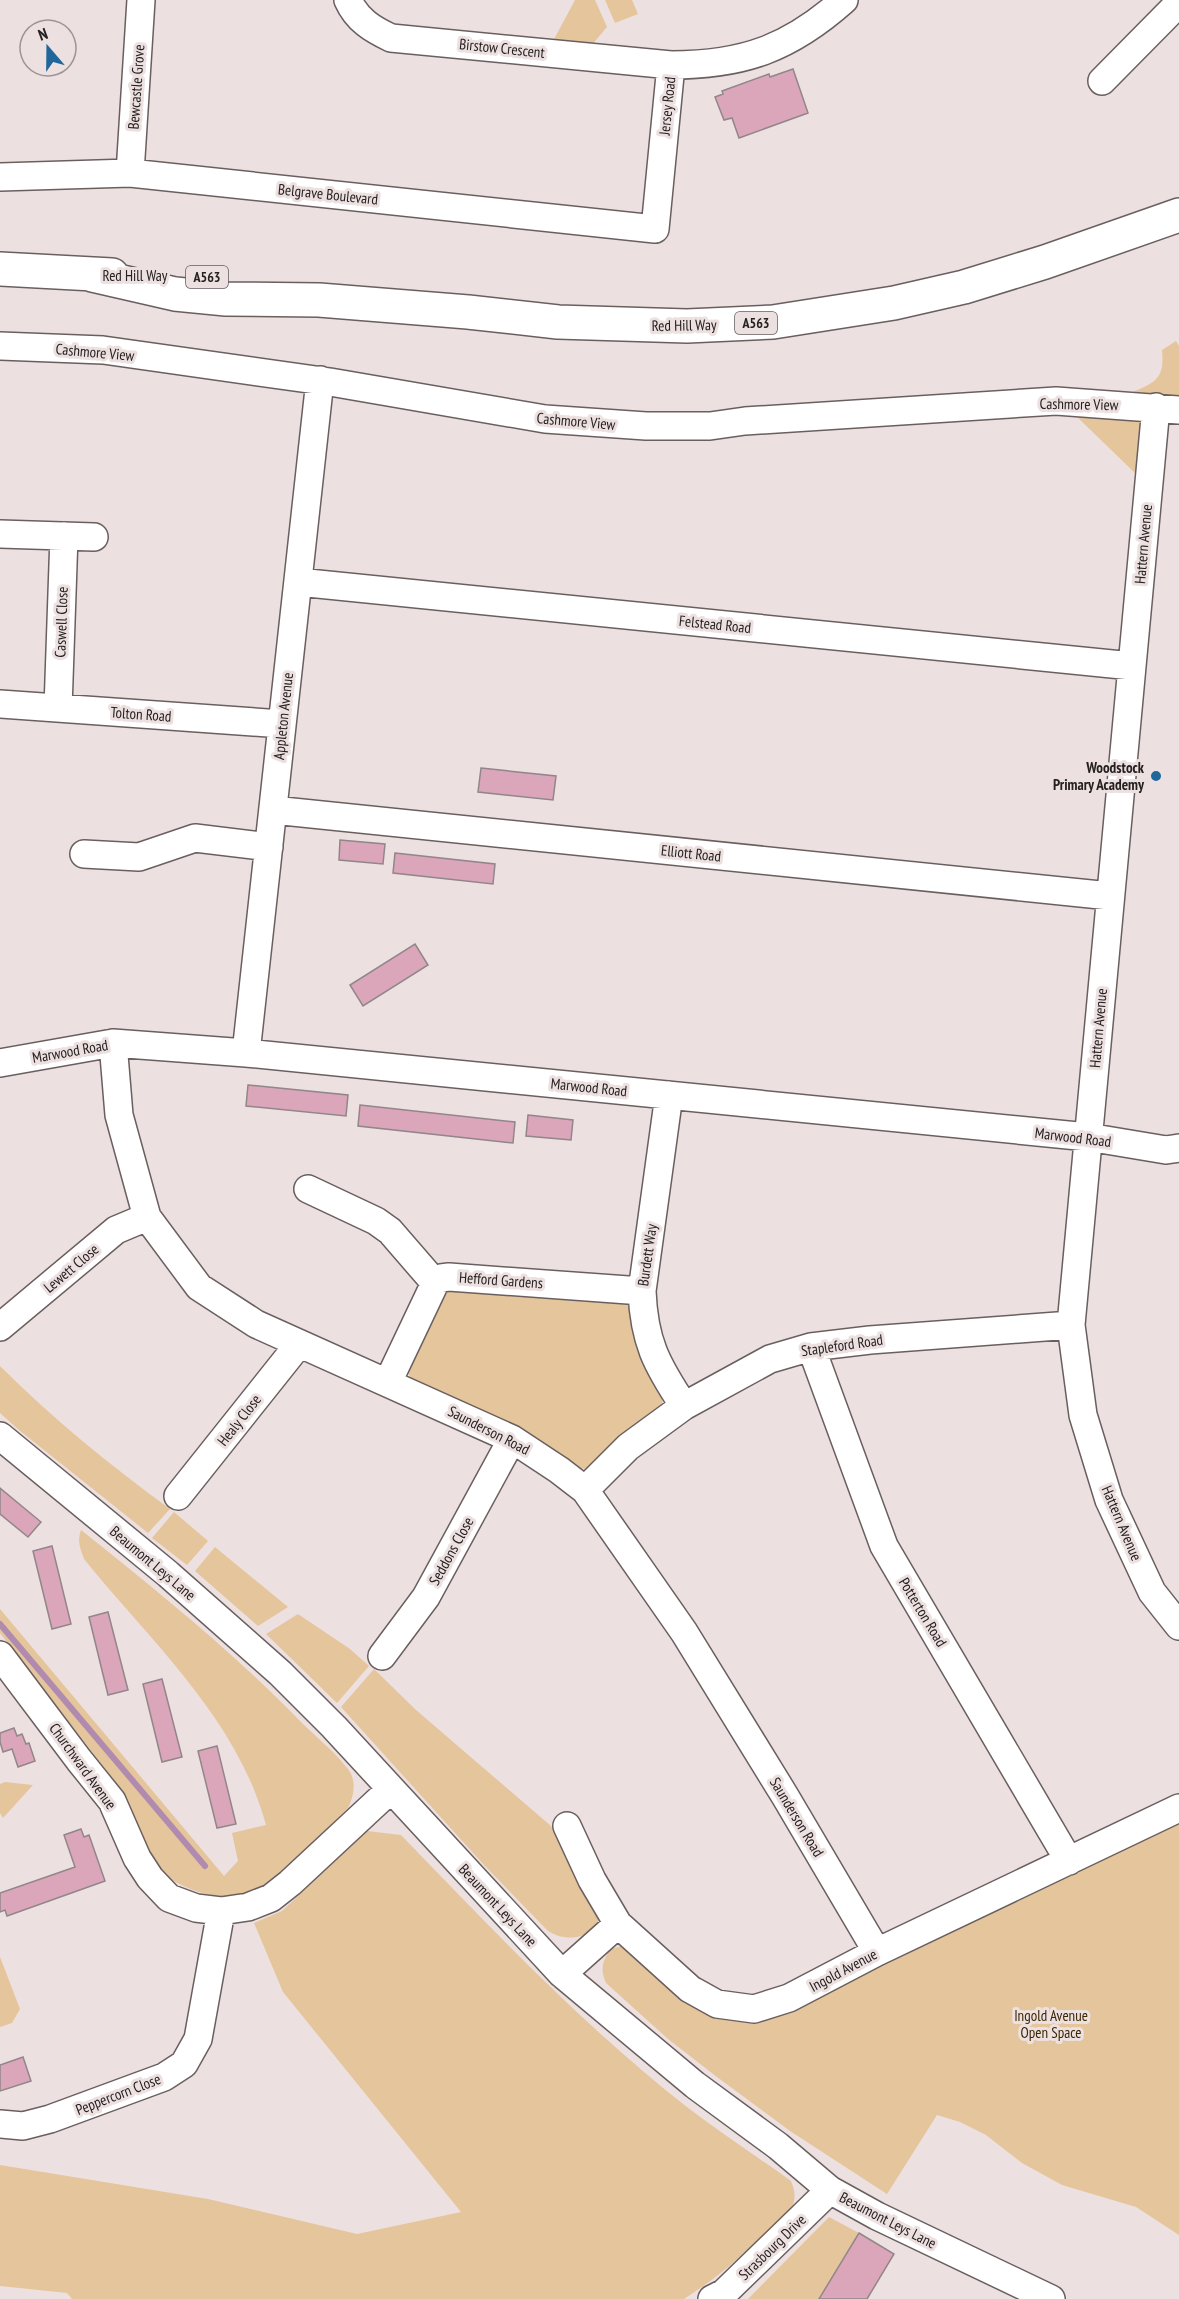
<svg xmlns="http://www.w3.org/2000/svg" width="1179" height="2299" viewBox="0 0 1179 2299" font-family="'PT Sans Narrow',sans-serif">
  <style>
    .green { fill: #e5c59b }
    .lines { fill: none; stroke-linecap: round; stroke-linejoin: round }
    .stream { stroke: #b08aaf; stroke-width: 6 }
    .building { fill: #dba5ba; stroke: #91868a; stroke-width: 1.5 }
    .minor-casing { stroke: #6a5f5f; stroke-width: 30 }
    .highway-casing { stroke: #6a5f5f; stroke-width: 36 }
    .minor { stroke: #fff; stroke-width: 27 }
    .highway { stroke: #fff; stroke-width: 33 }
    .poi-dot { fill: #21669a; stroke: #ede0e0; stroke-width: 2 }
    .labels { text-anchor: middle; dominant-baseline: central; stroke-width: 6; stroke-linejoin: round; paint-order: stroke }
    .shield { fill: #ede0e0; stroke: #615a5a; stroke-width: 1.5 }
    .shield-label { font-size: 14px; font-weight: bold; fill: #252120 }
    .street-label { font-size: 15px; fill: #252120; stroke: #ede0e0 }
    .poi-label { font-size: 15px; font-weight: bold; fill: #252120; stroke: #ede0e0; text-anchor: end }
    .park-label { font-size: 15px; fill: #3c2602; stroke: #ede0e0 }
  </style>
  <rect width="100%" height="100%" fill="#ede0e0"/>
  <!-- green -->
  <path class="green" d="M575 0H595L607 27 591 46 552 43Z
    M605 0H632L638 14 615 23Z
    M1176 341 1179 346V398L1129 394C1154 382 1165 381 1162 350Z
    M1073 413 1145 416 1137 475Z
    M446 1280 629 1303 663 1398 661 1408 592 1469C573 1471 560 1453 544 1443 502 1418 455 1398 410 1377L408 1372Z
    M0 1366C53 1419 110 1465 170 1509L148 1533 19 1430 0 1413Z
    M174 1512 208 1541 187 1565 152 1538Z
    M81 1530C156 1590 232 1651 299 1720 313 1734 337 1754 348 1769 357 1781 354 1796 348 1808 295 1860 251 1929 169 1878L165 1882 157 1875 114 1780 0 1633V1609L224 1876 238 1861 232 1833 266 1825C237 1718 151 1642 84 1559 80 1548 77 1541 81 1530Z
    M215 1547 288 1607 258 1626 195 1571Z
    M298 1614 350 1649 369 1666 337 1703 266 1634Z
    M374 1669 416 1710 551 1826 600 1916C594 1940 564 1943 547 1930L484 1865 341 1707Z
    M5 1782 33 1785 3 1818 0 1813V1784Z
    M1179 1820V2235L1136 2207 1062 2185 1022 2163 986 2135 960 2122 937 2115 887 2194 790 2131 717 2077 668 2039 606 1983C600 1969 602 1961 611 1949L622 1946 734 2017Z
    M367 1831 401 1835C492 1929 583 2026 687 2107 721 2133 756 2156 791 2181 795 2191 796 2197 792 2208 758 2241 725 2273 684 2299H72L67 2293 0 2286V2165L208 2199 357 2234 461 2212 283 1992 254 1923 282 1911Z
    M0 1957 20 2009 12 2023 0 2027Z
    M829 2217 859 2233 819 2299H748Z"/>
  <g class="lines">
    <!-- stream -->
    <path class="stream" d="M0 1624 205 1866"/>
  </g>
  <!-- building -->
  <path class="building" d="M793 69 808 113 739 138 732 118 724 120 715 97 723 94 722 91 769 74 770 77Z
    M481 768 556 776 553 800 478 792Z
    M340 840 385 844 383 864 339 860Z
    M395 853 495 864 493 884 393 873Z
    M415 944 428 965 363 1006 350 985Z
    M248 1085 348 1095 346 1116 246 1106Z
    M360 1105 515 1122 513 1143 358 1126Z
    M528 1115 573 1120 571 1140 526 1136Z
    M0 1488 41 1522 28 1537 0 1514Z
    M52 1546 71 1624 52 1629 33 1551Z
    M108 1612 128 1690 108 1695 89 1617Z
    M162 1679 182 1757 162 1762 143 1684Z
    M14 1728 17 1736 22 1734 26 1744 29 1743 35 1761 18 1767 12 1749 3 1752 0 1742V1733Z
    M217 1746 236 1824 217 1828 198 1751Z
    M81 1829 84 1837 89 1835 105 1881 7 1916 5 1910 0 1912V1893L75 1867 64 1835Z
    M23 2057 31 2081 0 2091V2065Z
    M859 2233 894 2254 867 2299H819Z"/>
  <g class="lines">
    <defs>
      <path id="minor" d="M348 0C357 20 372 29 391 38L671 65
        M1102 81 1179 3
        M130 173 141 0
        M0 177 130 173 655 229 671 65C744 65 790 48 844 0
        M0 346 103 350 330 382 545 419 646 426H710L745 421 1056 401 1179 410
        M1156 407 1071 1325 1083 1415 1109 1500 1152 1592 1179 1626
        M0 534 94 537
        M298 582 1132 666
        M0 704 282 724
        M58 708 64 536
        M273 810 1110 896
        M84 854 139 857 195 838 269 847
        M113 1043 119 1115 147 1217 199 1287 256 1324 512 1439 559 1470 585 1490 684 1632 785 1796 877 1952
        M246 1053 320 380
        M0 1063 113 1043 246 1053 1088 1137 1166 1150 1179 1148
        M669 1095 642 1291C644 1341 656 1364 684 1406
        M308 1189 376 1221 390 1231 435 1283
        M0 1327 116 1230 147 1217
        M811 1347 884 1546 1069 1861
        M388 1382 435 1283 441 1278 449 1277 642 1291
        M0 1436 168 1574 280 1673 334 1727 562 1974 695 2085 778 2146 830 2190 877 2216 1051 2299
        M585 1490 628 1447 684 1406 770 1359 811 1347 870 1340 1071 1325
        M178 1496 299 1344
        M0 1655 79 1760 112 1801 137 1858 150 1878 169 1898 196 1908 221 1911 248 1907 271 1898 290 1883 391 1789
        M382 1656 426 1597 512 1439
        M567 1826 592 1880 618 1924 690 1989 717 2004 754 2009 789 1998 877 1952 1179 1808
        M562 1974 618 1924
        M0 2124 23 2126 50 2119 164 2077 184 2064 198 2039 221 1911
        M712 2299 724 2293 830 2190"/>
      <path id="highway" d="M0 269 112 275
        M92 275 175 294 226 299 319 300 468 312 558 322 687 326 773 322 894 303 964 287 1045 262 1179 215"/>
    </defs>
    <!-- minor casing -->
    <use href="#minor" class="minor-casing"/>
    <!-- highway casing -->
    <use href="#highway" class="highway-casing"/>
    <!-- minor -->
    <use href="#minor" class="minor"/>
    <!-- highway -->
    <use href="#highway" class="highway"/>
  </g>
  <!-- markers -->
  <circle class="poi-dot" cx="1156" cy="776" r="6"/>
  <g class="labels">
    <!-- shield labels -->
    <g class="shield">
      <rect x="186" y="266" width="42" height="22" rx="4.5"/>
      <rect x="735" y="312" width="42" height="22" rx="4.5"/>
    </g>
    <g class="shield-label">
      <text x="207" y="277">A563</text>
      <text x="756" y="323">A563</text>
    </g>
    <!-- street labels -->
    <g class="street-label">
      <text transform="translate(502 48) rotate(6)">Birstow Crescent</text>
      <text transform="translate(136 87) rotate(-86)">Bewcastle Grove</text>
      <text transform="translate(667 106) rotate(-84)">Jersey Road</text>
      <text transform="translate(328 194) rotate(6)">Belgrave Boulevard</text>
      <text x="135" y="275">Red Hill Way</text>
      <text transform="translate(684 325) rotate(-1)">Red Hill Way</text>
      <text transform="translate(95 352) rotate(5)">Cashmore View</text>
      <text transform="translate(1079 404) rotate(1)">Cashmore View</text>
      <text transform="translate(576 421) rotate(5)">Cashmore View</text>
      <text transform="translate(1143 544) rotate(-85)">Hattern Avenue</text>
      <text transform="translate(61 622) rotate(-88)">Caswell Close</text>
      <text transform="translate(715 624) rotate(6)">Felstead Road</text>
      <text transform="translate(141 714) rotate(4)">Tolton Road</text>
      <text transform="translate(283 716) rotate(-84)">Appleton Avenue</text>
      <text transform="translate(691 853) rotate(6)">Elliott Road</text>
      <text transform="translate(1098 1028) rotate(-85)">Hattern Avenue</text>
      <text transform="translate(70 1051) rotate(-10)">Marwood Road</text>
      <text transform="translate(589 1087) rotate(6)">Marwood Road</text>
      <text transform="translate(1073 1137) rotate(7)">Marwood Road</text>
      <text transform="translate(647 1255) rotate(-82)">Burdett Way</text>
      <text transform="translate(71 1268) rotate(-40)">Lewett Close</text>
      <text transform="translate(501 1280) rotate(4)">Hefford Gardens</text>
      <text transform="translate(842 1345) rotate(-8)">Stapleford Road</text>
      <text transform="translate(239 1420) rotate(-52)">Healy Close</text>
      <text transform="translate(489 1430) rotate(27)">Saunderson Road</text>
      <text transform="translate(1122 1523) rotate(67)">Hattern Avenue</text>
      <text transform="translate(451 1551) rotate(-61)">Seddons Close</text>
      <text transform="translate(153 1563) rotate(40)">Beaumont Leys Lane</text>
      <text transform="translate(923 1612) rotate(59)">Potterton Road</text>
      <text transform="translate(83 1766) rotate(54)">Churchward Avenue</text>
      <text transform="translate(797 1817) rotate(59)">Saunderson Road</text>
      <text transform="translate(498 1905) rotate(47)">Beaumont Leys Lane</text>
      <text transform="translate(843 1970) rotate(-28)">Ingold Avenue</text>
      <text transform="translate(118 2094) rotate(-21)">Peppercorn Close</text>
      <text transform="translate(888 2220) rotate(27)">Beaumont Leys Lane</text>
      <text transform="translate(772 2247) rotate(-44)">Strasbourg Drive</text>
    </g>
    <!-- poi labels -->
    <g class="poi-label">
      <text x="1144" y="767">Woodstock<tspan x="1144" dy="17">Primary Academy</tspan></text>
    </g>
    <!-- park labels -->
    <g class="park-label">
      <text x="1051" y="2015">Ingold Avenue<tspan x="1051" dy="17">Open Space</tspan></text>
    </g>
  </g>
  <!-- north arrow -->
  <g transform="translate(48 48) rotate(340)"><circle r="28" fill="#ede0e0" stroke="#9d9493" stroke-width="1.5"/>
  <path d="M0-4.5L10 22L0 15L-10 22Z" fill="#21669a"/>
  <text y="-9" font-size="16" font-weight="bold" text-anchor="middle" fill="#252120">N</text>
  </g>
</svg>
